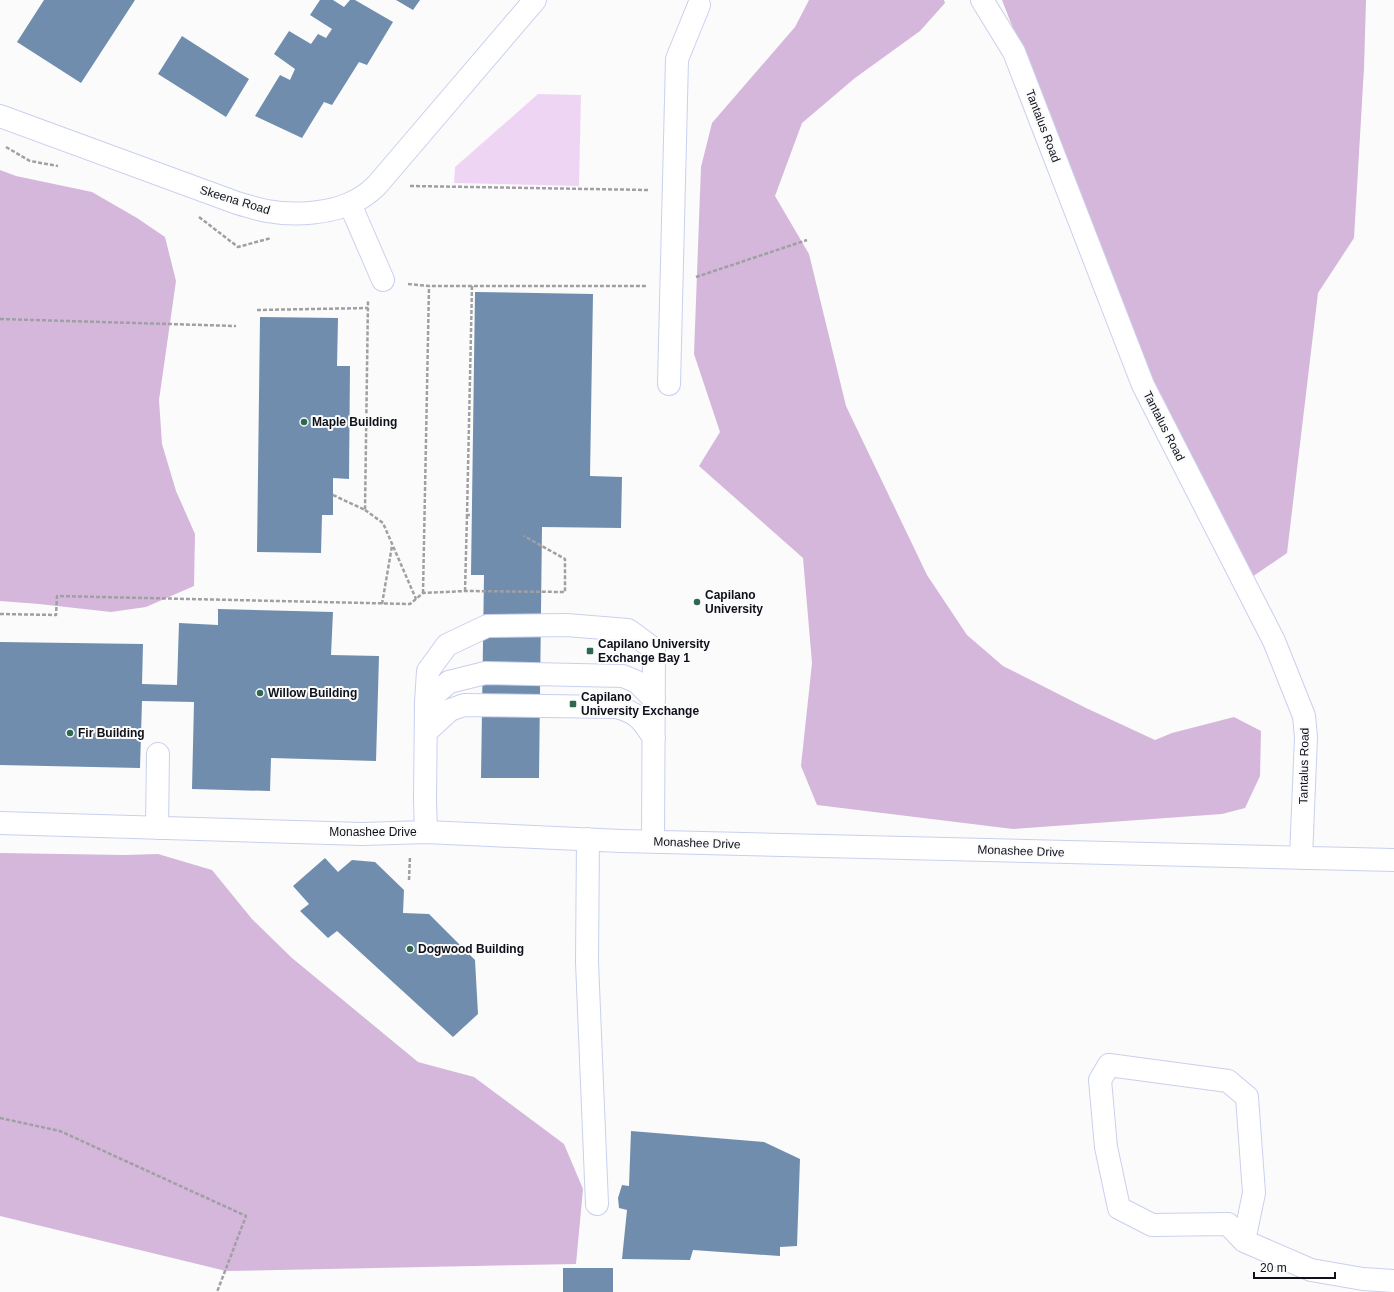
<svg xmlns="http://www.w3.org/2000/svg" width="1394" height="1292" viewBox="0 0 1394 1292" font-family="Helvetica,sans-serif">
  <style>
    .green { fill: #efd5f4 }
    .forest { fill: #d5b7db }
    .building { fill: #708dae }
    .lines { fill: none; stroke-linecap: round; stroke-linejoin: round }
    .minor-casing { stroke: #c9d0ee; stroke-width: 24 }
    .path { stroke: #a0a0a4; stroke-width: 2.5; stroke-dasharray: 4 2; stroke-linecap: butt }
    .minor { stroke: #fff; stroke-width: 22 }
    .poi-dot { fill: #30684f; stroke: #fbfbfb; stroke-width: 1.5 }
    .labels { text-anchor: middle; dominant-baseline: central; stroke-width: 4; stroke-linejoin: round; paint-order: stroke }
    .street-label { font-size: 12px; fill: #0e101a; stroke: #fbfbfb }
    .poi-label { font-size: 12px; font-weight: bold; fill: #0e101a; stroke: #fbfbfb; text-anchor: start }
  </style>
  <rect width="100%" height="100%" fill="#fbfbfb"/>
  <!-- green -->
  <path class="green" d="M538 94 581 95 579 186 454 183 455 167Z"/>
  <!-- forest -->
  <path class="forest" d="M809 0H944L945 3 920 31 855 78 802 123 775 196 809 254 846 406 927 575 967 635 1003 666 1086 708 1155 740 1172 733 1234 717 1261 731 1260 776 1245 808 1222 814 1013 829 817 805 801 766 812 663 803 558 699 466 720 432 694 354 701 167 712 123 795 27Z
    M1002 0H1366L1364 68 1354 238 1318 293 1287 553 1252 577 1138 350Z
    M0 170 16 176 92 192 137 218 165 237 176 281 159 400 162 444 176 491 195 534 194 586 146 607 111 612 39 604 0 601Z
    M0 853 124 855 158 854 212 870 252 919 292 958 418 1062 474 1077 564 1144 583 1189 576 1264 226 1271 0 1216Z"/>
  <!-- building -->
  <path class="building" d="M44 0H135L81 83 17 42Z
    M320 0H333L344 7 350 0H355L393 22 367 65 359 62 332 105 324 102 302 138 255 116 280 75 290 80 295 69 274 54 289 31 311 44 318 34 326 38 332 29 310 15Z
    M396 0H420L413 10Z
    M182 36 249 79 226 117 158 74Z
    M475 292 593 294 590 476 622 477 621 528 542 527 539 778H481L484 575H471Z
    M260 317 338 318 337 366H350L349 479 333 478V515H322L321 553 257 552Z
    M218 609 333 612 331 655 379 656 376 761 271 758 270 791 192 789 194 702 142 701 140 768 0 765V642L143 644 142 684 177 685 179 623 218 625Z
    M325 858 338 872 352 860 375 862 404 890 403 913 429 914 475 960 478 1014 453 1037 337 931 328 938 300 911 309 904 293 886Z
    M631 1131 764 1142 800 1159 797 1246 780 1247V1256L693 1250 690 1260 622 1259 627 1210 619 1208 618 1198 622 1185 629 1186Z
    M563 1268H613V1292H563Z"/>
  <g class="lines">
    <defs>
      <path id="minor" d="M982 0 1014 52 1143 385 1274 641 1304 716 1306 737 1301 858
        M0 116 237 203C247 206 257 209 267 211 294 216 333 214 357 200 365 196 371 191 377 185L535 0
        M350 204 383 280
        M669 384 677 59 699 5
        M426 702 449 682 485 673 623 676 637 682 654 699
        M426 732 450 710 464 705 616 707C638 713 642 719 654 738
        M0 823 362 834 426 832 621 841 1394 860
        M157 828 158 754
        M426 832 425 800 426 702 428 671 447 645 487 626 566 625 628 630 654 649 653 841
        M588 839 587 962 597 1204
        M1244 1241 1254 1193 1247 1097 1228 1081 1109 1065 1100 1080 1106 1147 1119 1208 1152 1225 1228 1224 1244 1241 1311 1270 1363 1279 1394 1281"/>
    </defs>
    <!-- minor casing -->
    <use href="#minor" class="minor-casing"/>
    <!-- path -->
    <path class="path" d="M6 147 30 161 58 166
      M410 186 649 190
      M199 217 238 247 271 238
      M696 277 807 240
      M408 284 429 286H647
      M472 286 467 515H472
      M257 310 368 308
      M0 319 236 326
      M333 495 365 510 368 300
      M365 510 383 523 416 599
      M465 591 467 515
      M423 593 429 286
      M382 604 392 546
      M0 614 56 615 57 596 410 604 423 593 465 591 565 592V559L524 536
      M409 880 410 856
      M0 1118 60 1131 246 1216 217 1292"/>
    <!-- minor -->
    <use href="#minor" class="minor"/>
  </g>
  <!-- markers -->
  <g class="poi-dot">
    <circle cx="304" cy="422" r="4"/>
    <circle cx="697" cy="602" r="4"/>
    <rect x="586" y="647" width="8" height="8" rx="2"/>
    <circle cx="260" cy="693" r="4"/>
    <rect x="569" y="700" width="8" height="8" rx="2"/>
    <circle cx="70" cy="733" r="4"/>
    <circle cx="410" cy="949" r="4"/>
  </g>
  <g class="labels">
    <!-- street labels -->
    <g class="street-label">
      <text transform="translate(1043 126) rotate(69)">Tantalus Road</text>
      <text transform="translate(235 200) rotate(17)">Skeena Road</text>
      <text transform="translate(1164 426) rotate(63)">Tantalus Road</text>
      <text transform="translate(1304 766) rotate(-89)">Tantalus Road</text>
      <text x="373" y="832">Monashee Drive</text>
      <text transform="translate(697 843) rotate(2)">Monashee Drive</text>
      <text transform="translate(1021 851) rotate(2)">Monashee Drive</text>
    </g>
    <!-- poi labels -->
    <g class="poi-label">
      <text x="312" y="422">Maple Building</text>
      <text x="705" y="595">Capilano<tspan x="705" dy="14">University</tspan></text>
      <text x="598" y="644">Capilano University<tspan x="598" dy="14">Exchange Bay 1</tspan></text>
      <text x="268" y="693">Willow Building</text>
      <text x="581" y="697">Capilano<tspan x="581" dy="14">University Exchange</tspan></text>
      <text x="78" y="733">Fir Building</text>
      <text x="418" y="949">Dogwood Building</text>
    </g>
  </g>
  <!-- scale -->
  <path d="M1254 1272v6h81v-6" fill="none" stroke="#0e101a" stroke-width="2"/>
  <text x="1260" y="1272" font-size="12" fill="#0e101a" stroke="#fbfbfb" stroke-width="3" paint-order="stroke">20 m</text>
</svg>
